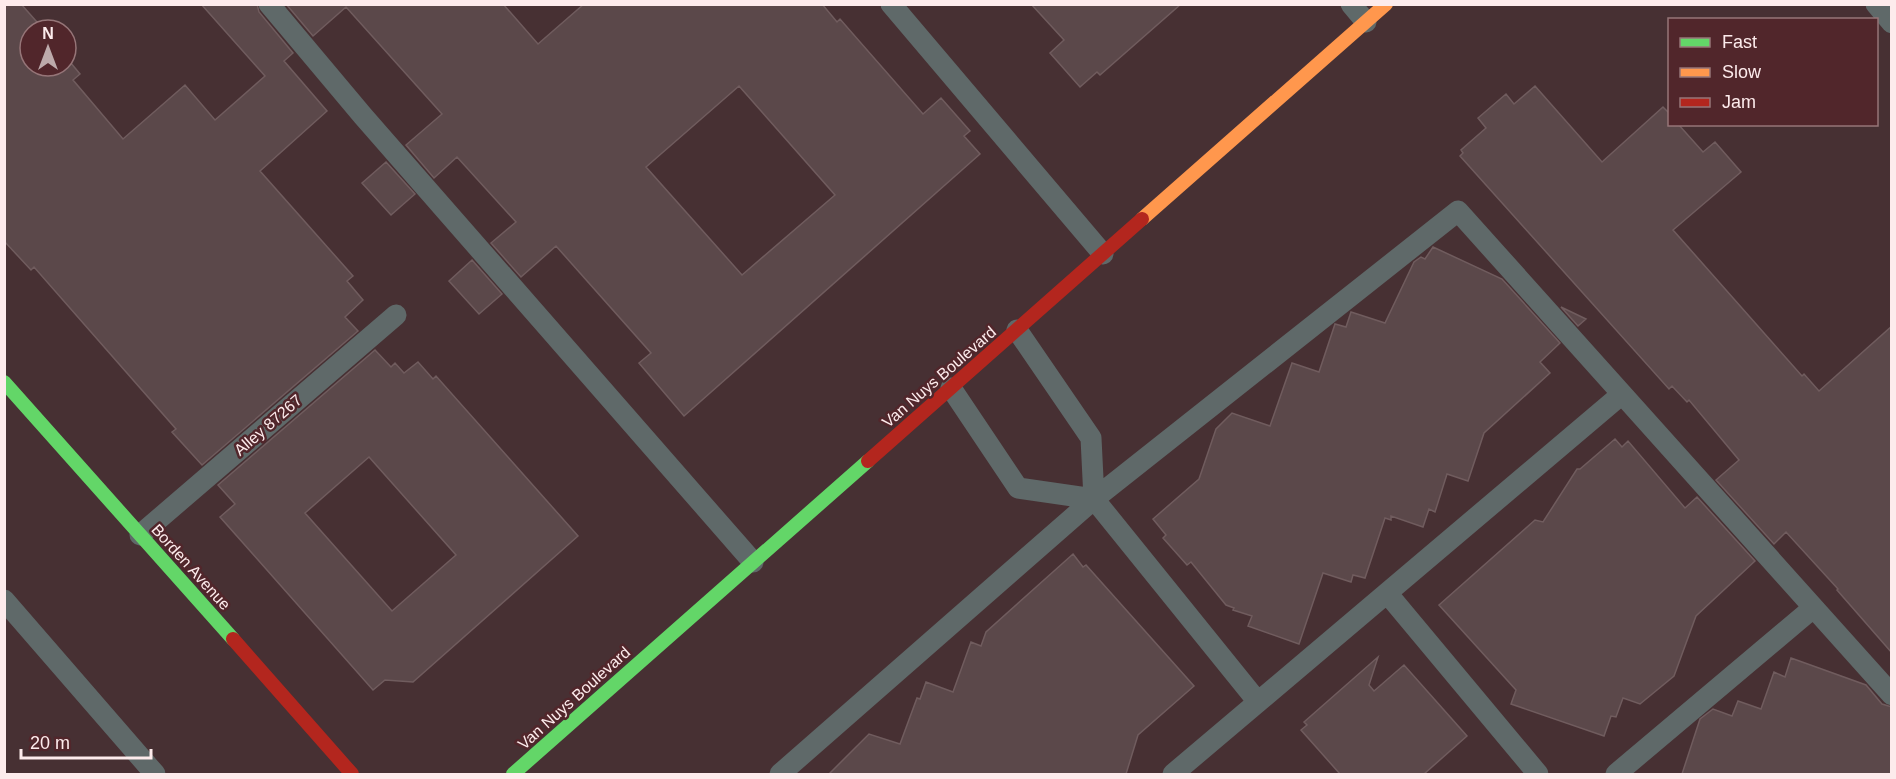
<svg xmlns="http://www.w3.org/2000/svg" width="1896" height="779" viewBox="0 0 1896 779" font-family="Helvetica,sans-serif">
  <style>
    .building { fill: #5b484a; stroke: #705c5e; stroke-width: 1.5; fill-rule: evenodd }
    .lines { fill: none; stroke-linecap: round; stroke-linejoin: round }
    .lane { stroke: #5f6969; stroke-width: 21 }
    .fast { stroke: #63d668; stroke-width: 14 }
    .slow { stroke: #ff974d; stroke-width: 14 }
    .jam { stroke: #b3261e; stroke-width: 14 }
    .labels { text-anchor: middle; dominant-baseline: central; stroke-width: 5; stroke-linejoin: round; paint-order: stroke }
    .street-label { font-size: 16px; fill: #fdebec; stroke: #51262b }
  </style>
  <rect width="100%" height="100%" fill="#473033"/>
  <!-- building -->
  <path class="building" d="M4 4H21L44 30H30V66H66V57L80 74 73 80 123 139 185 85 215 120 265 76 201 4H257L259 12 293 53 284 61 327 111 260 171 353 276 347 281 363 300 345 317 358 331 202 465 172 432 176 429 34 267 31 270 4 241Z
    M286 4H503L538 44 584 4H822L837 22 840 19 923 114 941 98 970 131 964 136 980 154 684 416 639 363 651 353 556 246 521 277 491 243 516 222 457 157 434 178 406 145 442 114 346 7 313 36ZM739 86 835 195 742 275 646 167Z
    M1031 4H1181L1100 75 1097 72 1080 87 1050 53 1064 40Z
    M1535 86 1602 162 1663 107 1670 114V124H1678L1703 152 1715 142 1741 172 1673 230 1802 376 1804 374 1819 391 1892 326V653L1837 590 1838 589 1786 532 1774 544 1716 480 1739 460 1689 400 1687 402 1672 386 1669 389 1460 156 1463 153 1461 150 1486 128 1478 118 1506 94 1514 104Z
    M386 162 415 194 391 215 362 183Z
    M1433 247 1502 279 1560 343 1540 362 1550 373 1484 433 1468 481 1447 474 1435 512 1429 509 1423 527 1391 516V520L1385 518 1365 578 1353 575 1351 582 1323 573 1299 644 1248 626 1252 616 1233 610 1234 608 1226 605 1191 562 1187 565 1163 538 1166 535 1153 519 1199 479 1216 429 1232 413 1270 426 1292 363 1319 372 1335 324 1346 327 1351 312 1385 323 1414 262 1421 257 1425 259Z
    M472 260 502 294 479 314 449 281Z
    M1561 307 1586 319 1578 326Z
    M375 350 391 367 395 363 404 373 418 362 433 379 436 376 578 536 413 682 385 680 373 690 220 517 235 504 218 485ZM369 457 456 555 392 611 305 513Z
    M1615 439 1622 447 1628 441 1685 508 1697 497 1755 561 1696 616 1674 676 1640 704 1623 698 1616 717 1611 716 1604 736 1511 704 1516 690 1439 605 1535 520 1543 522 1577 469H1580Z
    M1073 554 1083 567 1086 565 1194 686 1138 735 1126 774H829L869 734 900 744 917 698 920 699 926 682 953 692 971 642 981 646 986 632Z
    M1378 657 1369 685 1374 691 1404 665 1467 736 1424 774H1340L1301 730 1307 725 1304 722Z
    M1791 658 1866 685 1882 704 1892 707V774H1682L1700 719 1713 709 1732 716 1738 701 1761 709 1774 672 1785 677Z"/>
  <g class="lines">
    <!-- lane -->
    <path class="lane" d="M269 4 363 116 753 562
      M891 4 1103 254
      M1351 4 1366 22
      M1876 4 1892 23
      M1017 330 1091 438 1094 499 1258 702
      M951 388 1018 488 1094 499
      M140 535 396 315
      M1387 593 1538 774
      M4 600 155 774
      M780 774 1094 499 1458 211 1892 695
      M1173 774 1622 394
      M1616 774 1813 608"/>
    <!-- fast -->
    <path class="fast" d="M4 382 233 639
      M513 774 868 461"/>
    <!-- slow -->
    <path class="slow" d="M1142 219 1386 4"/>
    <!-- jam -->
    <path class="jam" d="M868 461 1142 219
      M233 639 352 774"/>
  </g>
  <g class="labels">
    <!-- street labels -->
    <g class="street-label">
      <text transform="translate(939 377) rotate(-41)">Van Nuys Boulevard</text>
      <text transform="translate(268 425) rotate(-41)">Alley 87267</text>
      <text transform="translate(191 567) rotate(48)">Borden Avenue</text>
      <text transform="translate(574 698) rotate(-42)">Van Nuys Boulevard</text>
    </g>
  </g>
  <!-- border -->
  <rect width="1896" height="779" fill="none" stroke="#fdebec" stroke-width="12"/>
  <!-- legend -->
  <rect x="1668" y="18" width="210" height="108" fill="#51262b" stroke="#967578" stroke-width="1.5"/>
  <rect x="1680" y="38" width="30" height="9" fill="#63d668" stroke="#967578" stroke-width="1.5"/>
  <text x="1722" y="48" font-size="18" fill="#fdebec">Fast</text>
  <rect x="1680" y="68" width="30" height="9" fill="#ff974d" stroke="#967578" stroke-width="1.5"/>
  <text x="1722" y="78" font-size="18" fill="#fdebec">Slow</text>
  <rect x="1680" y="98" width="30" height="9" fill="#b3261e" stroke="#967578" stroke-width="1.5"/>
  <text x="1722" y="108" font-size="18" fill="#fdebec">Jam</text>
  <!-- north arrow -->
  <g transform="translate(48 48)"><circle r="28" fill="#51262b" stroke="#967578" stroke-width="1.5"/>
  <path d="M0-4.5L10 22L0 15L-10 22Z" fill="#bdaaab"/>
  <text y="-9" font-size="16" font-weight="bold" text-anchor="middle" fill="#fdebec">N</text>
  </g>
  <!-- scale -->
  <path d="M21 749v9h130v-9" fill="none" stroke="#fdebec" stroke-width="3"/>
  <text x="30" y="749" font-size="18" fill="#fdebec" stroke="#51262b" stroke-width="4.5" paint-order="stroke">20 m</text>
</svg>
